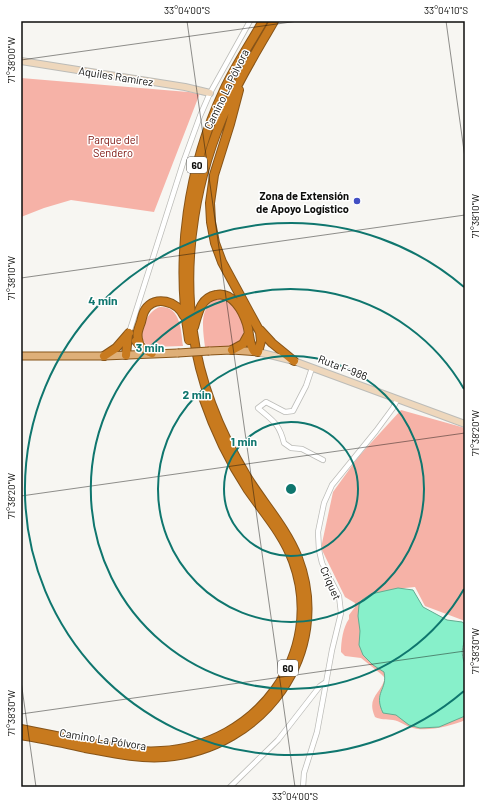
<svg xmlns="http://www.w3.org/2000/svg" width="486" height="808" font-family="Barlow,sans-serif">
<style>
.green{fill:#f6b2a7}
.water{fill:#87f0ca;stroke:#63ac91}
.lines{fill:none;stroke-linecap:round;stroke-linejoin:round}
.street-casing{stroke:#bcbcb8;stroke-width:6}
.secondary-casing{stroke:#bcbcb8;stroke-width:8}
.primary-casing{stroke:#875418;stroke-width:9}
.highway-casing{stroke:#875418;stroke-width:10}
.street{stroke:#fff;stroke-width:4.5}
.secondary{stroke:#eed7bc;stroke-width:6}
.primary{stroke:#deaf78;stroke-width:7}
.highway{stroke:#c87a1e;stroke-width:8}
.primary-bridge-casing{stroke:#875418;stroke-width:9;stroke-linecap:butt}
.primary-bridge{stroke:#deaf78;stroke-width:7}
.ticks{fill:none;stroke:#0e0e0c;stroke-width:1;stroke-opacity:0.45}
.ring{fill:none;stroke:#0f766e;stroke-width:2}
.poi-dot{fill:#424fc3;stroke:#fff;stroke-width:1.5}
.labels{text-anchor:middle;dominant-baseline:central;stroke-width:3;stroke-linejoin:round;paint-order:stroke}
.shield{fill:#fff;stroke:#565655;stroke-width:1}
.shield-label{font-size:10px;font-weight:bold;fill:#0e0e0c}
.street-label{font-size:11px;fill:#0e0e0c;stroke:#fff}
.park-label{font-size:11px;fill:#7a0d07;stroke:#fff}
.poi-label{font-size:11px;font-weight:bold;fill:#0e0e0c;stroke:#fff;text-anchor:end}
.centre{fill:#0f766e;stroke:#fff;stroke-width:2}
.ring-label{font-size:12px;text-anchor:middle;font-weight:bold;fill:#0f766e;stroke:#fff;stroke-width:3;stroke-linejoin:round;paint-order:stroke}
.neatline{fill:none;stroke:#0e0e0c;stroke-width:1.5}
.ticks-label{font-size:10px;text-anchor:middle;fill:#0e0e0c}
</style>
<rect width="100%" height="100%" fill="#f7f6f2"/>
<path class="green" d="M21,78L200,93L154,212L71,200L44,208L21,217Z
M219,298C223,299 227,299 231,303C239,312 249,328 241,340C239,342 237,345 234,346C227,348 213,347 205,347C203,330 198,305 219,298Z
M160,307C181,306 181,331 183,346L150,347C133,339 146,311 160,307Z
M401,410L465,428V621L425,606L415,587L395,589L415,605L435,617L465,624V642L460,649L465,678V720C452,726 424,733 410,727C404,725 400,721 393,720C386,719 381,720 375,717C366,697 381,694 385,678L381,674L361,658L345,656L341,652C341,642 343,627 349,619V615L355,607V603L345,597L321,548L333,492L359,456Z"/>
<path class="water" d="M398,588L413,590L423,607L447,620L462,622L465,624C465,628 466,633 465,638C463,648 460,652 465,664V716L439,727L420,728L409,725L396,715L383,713C373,692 388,690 384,672L373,665L363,655L359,645L360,631L358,616L359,605L362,600L371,594Z"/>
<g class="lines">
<defs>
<path id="street" d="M129,333L184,160L200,116L210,93L250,21
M312,368L306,386L293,411L285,412L266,402L258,408C273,421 279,423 284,443L291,448L302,449L323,460
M230,787L278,740L320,686L326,682
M303,787L304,773L317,732L332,650L341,613L339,596L322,563L319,550L318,532L324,503L332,485L376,431L393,408L397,400"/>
<path id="secondary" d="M21,61L185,87L210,93
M258,352L294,361L465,424"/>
<path id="primary" d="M209,351L232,350L258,352
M21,356H104L178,353"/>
<path id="highway" d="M239,90L230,124L214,175L210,203L211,222L215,243L222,262L260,332L261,341L258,352
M194,327C198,314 200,298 216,295C232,291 243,311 247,324C250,334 248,342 254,351
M260,330L272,343L294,361
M189,340C175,256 188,167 224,90C235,66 250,44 263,21
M136,341L143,349L152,353
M139,343C136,335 138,330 141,322C142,318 143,313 145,310C155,294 178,302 184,316
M232,350L243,344L248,335
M126,355L128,334
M104,356L116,348L129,333
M21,729C43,733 64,738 86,742C111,747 136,753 161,751C256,746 327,654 293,561C283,534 264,513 248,490C229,461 214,429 203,397
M21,735C42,739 64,743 85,748C112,753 138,759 165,757C263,749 334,653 298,558C286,528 264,504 247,477C220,432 200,384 193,332C182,256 196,175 228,105C241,76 258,49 274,21"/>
</defs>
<use href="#street" class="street-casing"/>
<use href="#secondary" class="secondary-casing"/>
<use href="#primary" class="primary-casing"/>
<use href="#highway" class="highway-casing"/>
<use href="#street" class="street"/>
<use href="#secondary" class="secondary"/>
<use href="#primary" class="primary"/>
<use href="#highway" class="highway"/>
<defs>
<path id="primary-bridge" d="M178,353L209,351"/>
</defs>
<use href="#primary-bridge" class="primary-bridge-casing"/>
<use href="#primary-bridge" class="primary-bridge"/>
</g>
<path class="ticks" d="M187,21L295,787M446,21L465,158M21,60L298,21M21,278L465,215M21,496L465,433M21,681L36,787M21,714L465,651"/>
<g class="ring">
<circle cx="291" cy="489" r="67"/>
<circle cx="291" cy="489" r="133"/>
<path d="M464 589A200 200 0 1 1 464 389"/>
<path d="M464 691A266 266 0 1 1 464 287"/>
</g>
<circle class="poi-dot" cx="357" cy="201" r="4"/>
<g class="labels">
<g class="shield">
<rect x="187" y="157" width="20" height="16" rx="3"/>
<rect x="278" y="660" width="20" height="16" rx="3"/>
</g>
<g class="shield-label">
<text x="197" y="165">60</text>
<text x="288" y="668">60</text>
</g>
<g class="street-label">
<text transform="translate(116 76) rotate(9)">Aquiles Ramírez</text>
<text transform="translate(226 89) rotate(-64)">Camino La Pólvora</text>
<text transform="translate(343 367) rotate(21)">Ruta F-986</text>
<text transform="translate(331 583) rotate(66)">Criquet</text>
<text transform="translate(103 739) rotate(9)">Camino La Pólvora</text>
</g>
<g class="park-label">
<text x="113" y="139">Parque del<tspan x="113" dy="13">Sendero</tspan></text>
</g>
<g class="poi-label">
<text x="349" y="195">Zona de Extensión<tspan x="349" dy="13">de Apoyo Logístico</tspan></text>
</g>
</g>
<circle cx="291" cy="489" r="6" class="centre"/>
<g class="ring-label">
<text x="103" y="305">4 min</text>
<text x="150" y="352">3 min</text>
<text x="197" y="399">2 min</text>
<text x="244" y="446">1 min</text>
</g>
<rect width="486" height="808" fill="none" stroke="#ffffff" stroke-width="44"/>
<rect x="22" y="22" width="442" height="764" class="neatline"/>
<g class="ticks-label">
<text x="187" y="14">33°04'00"S</text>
<text x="446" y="14">33°04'10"S</text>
<text transform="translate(11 60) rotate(-90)" y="4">71°38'00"W</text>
<text transform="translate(475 216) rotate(-90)" y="4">71°38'10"W</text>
<text transform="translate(11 278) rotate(-90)" y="4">71°38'10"W</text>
<text transform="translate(475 433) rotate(-90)" y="4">71°38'20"W</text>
<text transform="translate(11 496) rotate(-90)" y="4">71°38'20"W</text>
<text transform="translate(475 651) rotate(-90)" y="4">71°38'30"W</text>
<text transform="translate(11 713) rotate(-90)" y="4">71°38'30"W</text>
<text x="295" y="800">33°04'00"S</text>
</g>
</svg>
